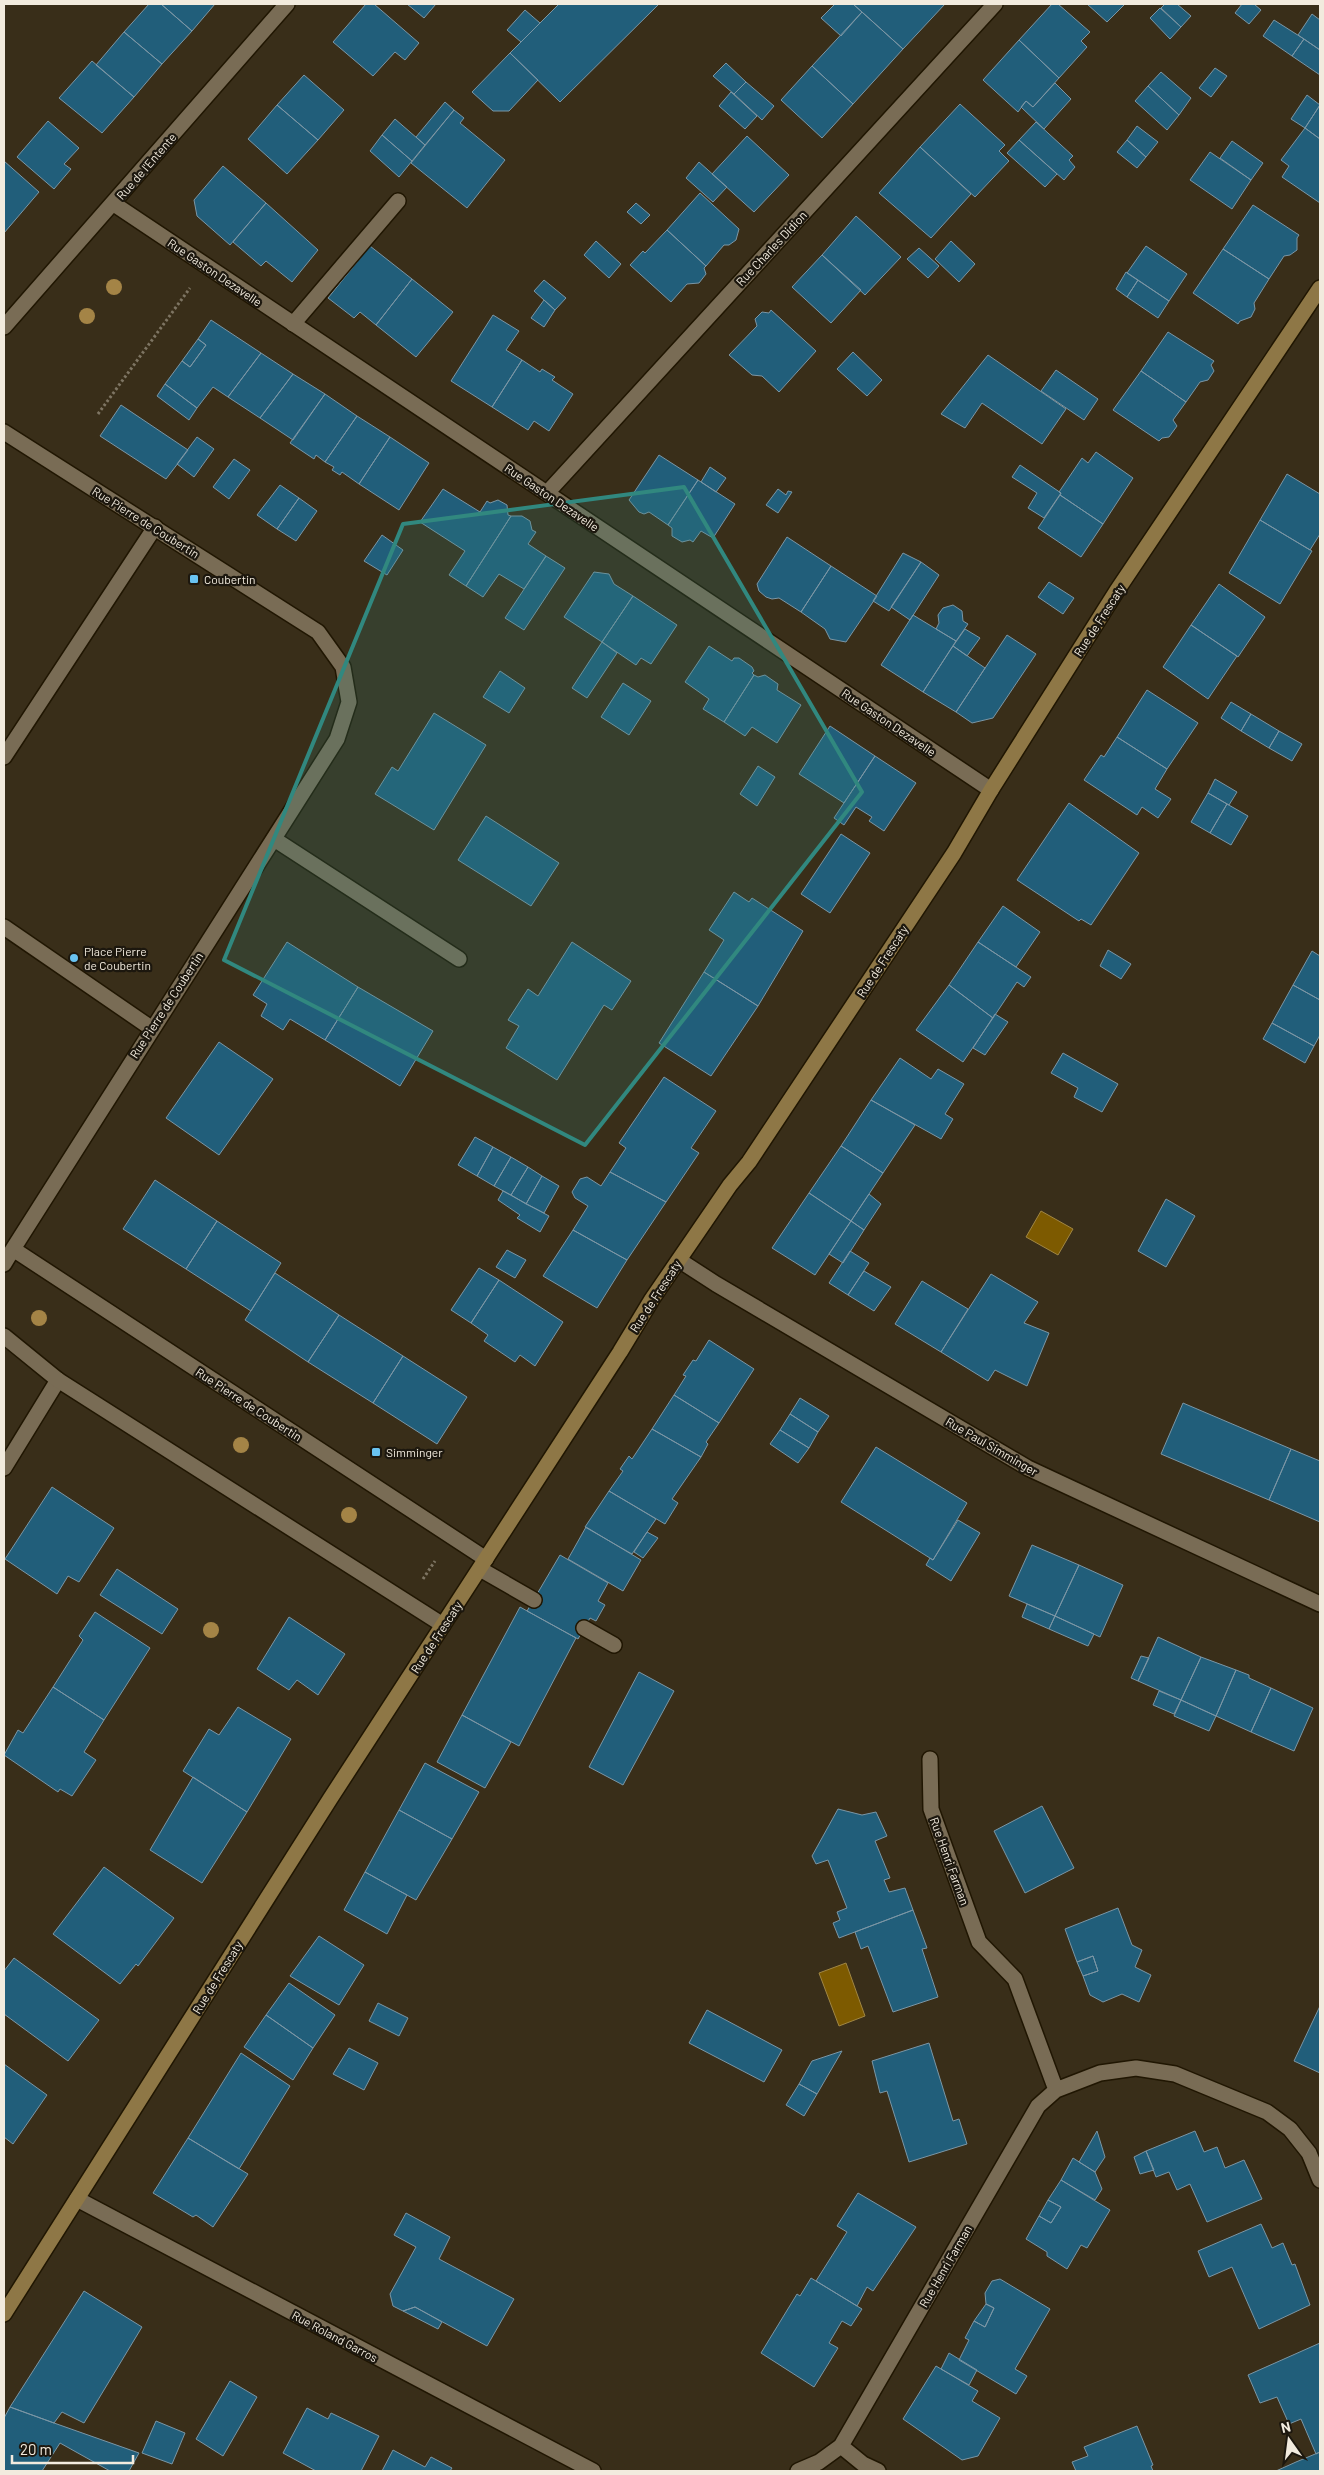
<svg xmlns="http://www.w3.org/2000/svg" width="1324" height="2475" font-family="Barlow,sans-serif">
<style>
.water{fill:#7d5a00;stroke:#a08643}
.building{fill:#215e7a;stroke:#7b96a5}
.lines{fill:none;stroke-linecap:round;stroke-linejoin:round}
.lane-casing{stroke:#201602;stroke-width:18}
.street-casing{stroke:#201602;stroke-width:18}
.secondary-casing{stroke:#201602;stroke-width:18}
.path{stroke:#7e7563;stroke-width:3;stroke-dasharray:2.5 2.5;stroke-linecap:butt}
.lane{stroke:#796c55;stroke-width:15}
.street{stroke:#796c55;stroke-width:15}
.secondary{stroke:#8e7746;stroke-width:15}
.tree{fill:#a48446}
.marked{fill:#31887f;fill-opacity:0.2;stroke:#31887f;stroke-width:4;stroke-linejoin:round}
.poi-dot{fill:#69c3f1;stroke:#1c170e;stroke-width:2}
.labels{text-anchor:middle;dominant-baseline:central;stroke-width:4.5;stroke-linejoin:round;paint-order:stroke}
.street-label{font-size:12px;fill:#f2ebde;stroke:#1c170e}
.poi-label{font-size:12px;fill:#f2ebde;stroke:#1c170e;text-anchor:start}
</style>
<rect width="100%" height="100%" fill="#392e19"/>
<path class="water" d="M1041,1211L1073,1229L1058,1255L1026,1237Z
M846,1963L865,2016L839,2026L819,1973Z"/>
<path class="building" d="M149,4H161L192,31L162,64L124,32Z
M161,4H215L192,31Z
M366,4H374L419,43L405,60L395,52L373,76L333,42Z
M407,4H436L424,18Z
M559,4H659L560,102L510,53Z
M835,4H853L862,12L841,36L821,18Z
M853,4H945L903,49Z
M1052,4H1058L1090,32L1081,41L1087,47L1059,78L1019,40Z
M1087,4H1125L1107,22Z
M1165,4H1177L1191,16L1181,27L1161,8Z
M1242,4H1254L1261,10L1249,24L1235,13Z
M1160,8L1181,27L1170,39L1150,18Z
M525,10L540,23L521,42L507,30Z
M862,12L903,49L853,104L812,66Z
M1312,14L1320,20V50L1298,35Z
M1274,20L1304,39L1292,56L1263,36Z
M124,32L162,64L134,97L96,65Z
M1304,39L1320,50V75L1292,56Z
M1019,40L1059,78L1033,107L1026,101L1018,112L983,80Z
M510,53L538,80L509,111H493L472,92Z
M92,61L134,97L102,133L59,98Z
M726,63L746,82L734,94L713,76Z
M812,66L853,104L822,138L781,100Z
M1215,68L1227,76L1211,97L1199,88Z
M1161,72L1191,98L1179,115L1148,86Z
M304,75L344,110L318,140L277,105Z
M746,82L774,106L762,120L734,94Z
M1055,83L1071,99L1044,129L1021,107L1026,101L1033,107Z
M1148,86L1179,115L1167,130L1135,101Z
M731,92L757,116L745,129L719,106Z
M1307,95L1320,105L1305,128L1291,119Z
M445,102L454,110L425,145L416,137Z
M960,104L1005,145L999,151L1009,161L975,197L920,147Z
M277,105L318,140L287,174L248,139Z
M1320,105V139L1305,128Z
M454,110L464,118L460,123L505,160L467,208L411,163Z
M395,119L425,145L412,161L382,135Z
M48,121L79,148L64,164L71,169L54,189L17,157Z
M1036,122L1073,156L1069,160L1075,167L1064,180L1019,140Z
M1137,126L1158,142L1146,157L1127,140Z
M1305,128L1320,139V203L1282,177L1289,166L1281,160Z
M382,135L412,161L399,177L370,151Z
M747,136L789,175L754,212L712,174Z
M1019,140L1057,174L1045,187L1007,153Z
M1127,140L1146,157L1137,168L1117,152Z
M1232,141L1263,163L1251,180L1220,158Z
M920,147L971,194L931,238L879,193Z
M1210,152L1251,180L1232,209L1190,180Z
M4,161L39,192L4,233Z
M699,162L727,187L713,202L686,178Z
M223,166L266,203L230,245L197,216L194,200Z
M700,193L739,229L736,240L729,245H724L706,266L667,230Z
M266,203L318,250L292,282L266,261L261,266L233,242Z
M636,203L650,215L641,224L627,212Z
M1253,205L1299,235L1297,238V250L1290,255L1284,256L1269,279L1223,249Z
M856,216L901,257L865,295L822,255Z
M667,230L706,266L704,268L706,274L699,283L687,284L671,302L630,265L643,251L645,253Z
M596,241L621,264L609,278L584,255Z
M951,241L975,264L959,282L935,259Z
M370,246L412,279L376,325L360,312L354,318L328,298Z
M1146,246L1187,274L1169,301L1127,273Z
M919,248L939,266L928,278L907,259Z
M1223,249L1269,279L1254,303L1255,309L1251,317L1240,321L1238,324L1193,293Z
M822,255L861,290L831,323L792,287Z
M1126,272L1138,280L1127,297L1116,289Z
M412,279L453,312L416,357L376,325Z
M544,280L566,298L555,310L534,291Z
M1138,280L1169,301L1158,318L1127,297Z
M544,300L555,310L544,327L531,318Z
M771,310L816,351L779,392L762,376L752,375L729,355L757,326L755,319L762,312L769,313Z
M493,315L519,331L506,350L522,360L492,407L451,381Z
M211,320L261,353L228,397L213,387L197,408L165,384L182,361L190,367L206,345L198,339Z
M1168,332L1214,361L1211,365L1214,371L1208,380L1200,382L1186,402L1141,371Z
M198,339L206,345L190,367L182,361Z
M853,352L882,380L867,396L837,369Z
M261,353L293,374L260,418L228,397Z
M988,355L1066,409L1042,444L982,403L965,428L941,414Z
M522,360L540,372L542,369L555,377L552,380L573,394L549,431L534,421L528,430L492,407Z
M1056,370L1098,399L1084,420L1041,391Z
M1141,371L1186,402L1173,420L1177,426L1169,437L1162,438L1159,441L1113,410Z
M293,374L325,394L293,440L260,418Z
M165,384L197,408L189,420L157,396Z
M325,394L357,416L325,462L316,455L314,459L290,443Z
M121,405L188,450L166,479L100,436Z
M357,416L390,437L359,484L342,472L340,475L332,470L334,467L325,462Z
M197,437L214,449L194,477L177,464Z
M390,437L429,463L399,510L359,484Z
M1096,452L1133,478L1103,524L1060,495L1061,493L1059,492L1082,458L1088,463Z
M659,455L698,480L668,525L649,512L644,514L639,512L629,500Z
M234,459L250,470L229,499L213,487Z
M1020,465L1061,493L1044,518L1028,508L1037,493L1012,477Z
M710,467L726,478L716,492L701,482Z
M1287,474L1320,494V534L1310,550L1260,520Z
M698,480L735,504L713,538L701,531L693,542L690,540L682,542L672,536V528L668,525Z
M280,485L299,498L277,529L257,515Z
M443,489L480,512L487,501L490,503L498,500L507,505L508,515L511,516L466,586L449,575L465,551L420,522Z
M778,489L786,495L788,491L792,492L778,513L766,505Z
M1060,495L1103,524L1081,557L1038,528Z
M299,498L317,511L296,541L277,529Z
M511,516H522L530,521L532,530L536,532L528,544L546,556L524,589L499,574L483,597L466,586Z
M1260,520L1312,551L1280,604L1229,573Z
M382,535L403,550L387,575L364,561Z
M787,537L831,566L801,612L779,598L772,599L766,597L759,591L757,584Z
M903,553L921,562L889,611L873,601Z
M546,556L565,568L524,630L505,618Z
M921,562L939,575L910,620L891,607Z
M831,566L877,596L846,642L830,639L825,629L801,612Z
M594,572L609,574L614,584L633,596L602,642L564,617Z
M1049,582L1074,598L1063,614L1038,597Z
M1219,584L1265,617L1238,657L1191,625Z
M633,596L677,625L651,664L641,658L636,665L602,642Z
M953,605L962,611L963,621L968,624L956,641L936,629L939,623L938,615L943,608Z
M913,615L956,641L923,692L881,665Z
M1191,625L1237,656L1208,699L1163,667Z
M965,629L980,638L967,656L953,646Z
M1007,635L1036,654L993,718L972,723L956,712Z
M602,642L617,653L587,698L572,688Z
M709,646L732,661L734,658H739L752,667L754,671L752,673L754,675L724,722L703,709L709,699L685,682Z
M953,646L985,668L956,712L923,692Z
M500,671L525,688L509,713L483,697Z
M754,675L758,677L765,675L778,684L777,690L801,705L777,743L752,727L745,736L724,722Z
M623,683L651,701L629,735L601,717Z
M1147,690L1198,723L1167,769L1117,737Z
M1231,702L1251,714L1241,731L1221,718Z
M434,713L486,745L434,830L375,794L392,767L398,771Z
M1251,714L1279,731L1269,748L1241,731Z
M830,726L875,756L844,803L799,774Z
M1279,731L1302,744L1292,761L1269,748Z
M1117,737L1167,769L1155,789L1171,799L1158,818L1142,807L1137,815L1084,780L1101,755L1104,757Z
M875,756L916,783L884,831L869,821L872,817L856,807L844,825L834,818Z
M758,766L775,777L757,806L740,794Z
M1215,779L1237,792L1229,805L1208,793Z
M1208,793L1227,804L1210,833L1191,822Z
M1069,803L1139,853L1091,925L1081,919L1079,921L1017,880Z
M1227,804L1248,816L1231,845L1210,833Z
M486,816L559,863L531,906L458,860Z
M841,834L870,853L830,913L801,894Z
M734,892L749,902L752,898L803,931L758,1006L704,972L724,940L709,930Z
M1003,906L1040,932L1016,967L978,942Z
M287,942L358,987L325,1040L290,1019L283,1030L261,1016L267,1004L253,995Z
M572,942L631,981L612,1010L604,1005L557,1080L506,1048L519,1026L508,1020L528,989L538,996Z
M978,942L1031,977L1024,987L1017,982L993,1018L949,985Z
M1108,950L1131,964L1121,979L1100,966Z
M1312,951L1320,956V1000L1293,985Z
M704,972L758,1006L711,1076L659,1043Z
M949,985L993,1018L963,1062L916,1030Z
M1293,985L1320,1000V1035L1314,1046L1272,1023Z
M358,987L433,1031L400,1086L325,1040Z
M995,1014L1008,1022L985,1055L973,1048Z
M1272,1023L1314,1046L1305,1063L1263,1039Z
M219,1042L273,1079L219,1155L166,1118Z
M1063,1053L1118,1084L1102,1112L1074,1097L1078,1088L1051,1073Z
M900,1058L931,1079L938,1069L964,1084L945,1114L953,1119L941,1139L871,1100Z
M664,1077L716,1111L691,1148L699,1153L666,1202L610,1172L626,1148L619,1143Z
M871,1100L915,1125L883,1173L841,1146Z
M475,1137L493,1147L477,1176L458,1165Z
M841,1146L883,1173L851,1221L809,1193Z
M493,1147L511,1157L494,1186L477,1176Z
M511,1157L528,1167L511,1195L494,1186Z
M528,1167L542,1176L526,1204L511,1195Z
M610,1172L666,1202L627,1260L573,1230L588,1206L575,1198L572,1192L580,1179L587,1177L601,1186Z
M542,1176L559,1186L544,1213L526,1204Z
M155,1180L217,1221L186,1269L123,1229Z
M503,1191L549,1216L540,1232L517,1218L520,1215L498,1200Z
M809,1193L851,1221L815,1275L772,1248Z
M869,1194L881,1204L864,1230L851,1221Z
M1166,1199L1195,1216L1166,1267L1138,1251Z
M217,1221L281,1263L251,1311L186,1269Z
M851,1221L864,1230L843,1263L829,1254Z
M573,1230L627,1260L597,1308L543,1276Z
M507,1250L526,1260L515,1278L496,1267Z
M850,1251L869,1263L848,1295L829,1283Z
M479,1268L499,1280L471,1323L451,1310Z
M864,1271L891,1287L874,1311L848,1295Z
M275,1273L339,1315L308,1362L245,1320Z
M991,1274L1038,1302L1024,1323L1049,1333L1027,1386L995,1370L988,1381L941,1352Z
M499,1280L563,1322L535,1366L520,1355L515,1362L484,1341L488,1335L471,1323Z
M922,1281L968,1309L941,1352L895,1324Z
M339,1315L403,1356L373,1403L308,1362Z
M709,1340L754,1369L719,1423L674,1395L686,1376L683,1375L693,1360L696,1361Z
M403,1356L467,1397L437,1444L373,1403Z
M674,1395L719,1423L706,1442L708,1444L701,1457L652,1429Z
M800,1398L829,1416L818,1432L790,1414Z
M1183,1403L1291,1449L1269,1500L1161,1454Z
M790,1414L818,1432L809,1448L780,1430Z
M652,1429L701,1457L672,1499L678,1503L665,1524L609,1491L623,1471L620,1469L629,1456L632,1459Z
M780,1430L809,1448L798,1463L770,1444Z
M876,1447L967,1503L933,1560L841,1502Z
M1291,1449L1320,1461V1522L1269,1500Z
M52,1487L114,1528L79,1582L68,1576L57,1594L5,1559Z
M609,1491L656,1519L632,1554L585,1527Z
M958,1520L980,1533L951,1581L926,1565L930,1558L933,1560Z
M586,1527L641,1560L623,1591L568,1559Z
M647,1532L658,1538L643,1558L634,1552Z
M1032,1545L1079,1565L1055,1616L1009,1596Z
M560,1555L608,1583L598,1601L605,1605L596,1621L590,1618L578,1639L527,1611Z
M1079,1565L1123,1585L1100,1637L1055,1616Z
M117,1569L178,1609L162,1634L100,1595Z
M1027,1604L1055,1616L1049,1629L1022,1617Z
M520,1607L576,1638L519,1746L462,1715Z
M95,1612L150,1648L104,1720L53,1687L83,1640L79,1636Z
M1055,1616L1094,1634L1088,1646L1049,1629Z
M289,1617L345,1654L318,1695L297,1680L289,1690L257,1669Z
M1158,1637L1201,1657L1181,1700L1138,1681Z
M1141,1656L1149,1658L1138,1681L1131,1678Z
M1201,1657L1236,1670L1216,1716L1181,1700Z
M1236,1670L1249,1675V1678L1271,1688L1251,1732L1216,1716Z
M639,1672L674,1691L623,1785L589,1767Z
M53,1687L104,1720L84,1752L96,1760L72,1796L60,1789L58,1792L4,1755L18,1730L23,1733Z
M1271,1688L1313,1708L1294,1751L1251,1732Z
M1159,1691L1181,1700L1174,1714L1153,1705Z
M1181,1700L1216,1716L1209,1731L1174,1716Z
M238,1707L291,1739L247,1812L183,1771L209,1729L219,1735Z
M462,1715L511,1742L485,1788L437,1762Z
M425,1763L479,1792L452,1839L399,1810Z
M193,1777L247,1812L202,1883L150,1850Z
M1042,1806L1074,1868L1025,1893L994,1831Z
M838,1809L862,1815L876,1812L887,1836L875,1841L890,1878L884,1880L889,1892L905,1888L913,1910L839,1938L833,1923L840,1920L837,1912L847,1908L828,1860L816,1864L812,1856Z
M399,1810L452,1839L416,1900L365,1872Z
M104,1867L174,1918L138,1966L136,1964L120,1984L53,1934Z
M365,1872L407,1895L387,1934L344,1910Z
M1118,1908L1132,1945L1142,1950L1135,1967L1151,1975L1139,2002L1122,1994L1103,2002L1090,1995L1083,1976L1098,1971L1093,1956L1077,1962L1065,1929Z
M913,1910L927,1948L922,1949L938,1997L893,2012L868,1946L861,1949L855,1932Z
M319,1936L364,1965L339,2005L290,1976Z
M1093,1956L1098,1971L1083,1976L1077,1962Z
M14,1958L99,2020L68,2061L4,2014V1971Z
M289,1983L335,2015L313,2048L266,2015Z
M378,2003L408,2018L399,2036L369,2021Z
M1320,2006V2073L1294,2061Z
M707,2010L782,2050L764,2082L689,2043Z
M266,2015L313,2048L293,2080L244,2047Z
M929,2043L953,2121L959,2119L967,2144L909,2162L887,2091L880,2093L872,2061Z
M349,2048L378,2063L364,2090L333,2074Z
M842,2051L817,2094L799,2084L812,2061Z
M241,2053L290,2086L239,2169L188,2138Z
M4,2064L47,2095L13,2144L4,2137Z
M799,2084L817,2094L804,2116L786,2105Z
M1097,2131L1105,2157L1095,2172L1079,2162Z
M1195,2131L1204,2152L1217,2147L1225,2168L1244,2160L1262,2199L1207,2222L1190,2184L1177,2190L1169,2172L1156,2177L1146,2151Z
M188,2138L248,2174L213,2227L196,2215L193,2217L153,2193Z
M1146,2151L1154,2170L1140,2174L1134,2157Z
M1073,2158L1095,2172L1102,2189L1095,2200L1061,2180Z
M1061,2180L1110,2210L1087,2248L1081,2245L1067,2269L1047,2256V2252L1026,2239L1039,2216L1051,2223L1061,2207L1048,2200Z
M858,2193L916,2227L873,2291L867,2287L857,2306L816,2281L847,2232L837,2226Z
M1048,2200L1061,2207L1051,2223L1039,2216Z
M406,2213L450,2237L439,2259L514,2299L487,2346L415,2307L403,2311L393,2306L390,2294L416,2247L394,2235Z
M1261,2224L1272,2248L1283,2243L1292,2265L1295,2264L1310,2305L1259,2329L1232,2267L1209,2277L1198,2251Z
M811,2278L862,2309L851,2326L842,2321L829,2343L838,2348L814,2387L761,2353L797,2294L800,2296Z
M1000,2279L1050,2309L1015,2369L1027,2376L1016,2394L959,2360L969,2340L965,2338L974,2321L985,2327L994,2308L986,2304L985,2293L992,2281Z
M84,2291L142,2327L84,2423L62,2412L54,2423L10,2407Z
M986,2304L994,2308L985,2327L974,2321Z
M415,2307L442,2322L438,2329L403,2311Z
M1320,2343V2452L1316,2454L1301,2419L1289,2424L1277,2397L1260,2403L1248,2375Z
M949,2353L977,2370L969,2385L941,2369Z
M936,2366L978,2391L972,2401L1000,2418L978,2456L962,2460L903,2419Z
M230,2381L257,2397L223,2456L196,2439Z
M10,2407L54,2423L139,2453L129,2471H110L60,2443L42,2471H4V2418Z
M307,2408L328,2419L331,2413L379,2436L361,2471H316L283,2453Z
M156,2421L185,2433L172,2464L142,2453Z
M1137,2426L1153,2465L1151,2466L1153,2471H1076L1072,2462L1088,2456L1084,2447Z
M393,2450L425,2467L431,2457L452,2468L450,2471H382Z
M1320,2452V2471H1276L1296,2462Z"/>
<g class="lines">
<defs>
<path id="lane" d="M293,324L398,201
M4,757L155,527
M274,839L459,959
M4,927L151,1028
M4,1468L58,1380
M480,1569L534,1600
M584,1628L614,1645"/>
<path id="street" d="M114,204L991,790
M4,327L287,4
M4,432L318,632L343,667L349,702L337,739L13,1249
M547,493L995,4
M679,1260L716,1284L1028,1468L1320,1604
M4,1264L13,1249L486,1559
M4,1336L58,1380L443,1625
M930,1759L931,1809L979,1942L1015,1979L1056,2090
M77,2199L593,2471
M841,2446L863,2464L878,2471
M798,2471L819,2462L841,2446L1038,2106L1056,2090L1100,2073L1136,2068L1175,2074L1267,2112L1290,2129L1309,2153L1320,2180"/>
<path id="secondary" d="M4,2314L330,1799L620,1352L652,1299L730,1185L749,1162L954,853L991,790L1116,592L1320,288"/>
</defs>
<use href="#lane" class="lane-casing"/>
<use href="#street" class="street-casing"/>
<use href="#secondary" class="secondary-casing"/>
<path class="path" d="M98,414L190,288
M423,1579L435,1561"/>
<use href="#lane" class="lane"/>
<use href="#street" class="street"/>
<use href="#secondary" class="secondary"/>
</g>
<g class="tree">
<circle cx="114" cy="287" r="8"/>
<circle cx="87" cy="316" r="8"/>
<circle cx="39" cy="1318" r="8"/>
<circle cx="241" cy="1445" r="8"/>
<circle cx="349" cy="1515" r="8"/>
<circle cx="211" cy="1630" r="8"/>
</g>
<path class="marked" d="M684,487L862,792L585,1145L224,960L403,524Z"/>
<g class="poi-dot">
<rect x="189" y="574" width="10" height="10" rx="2.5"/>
<circle cx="74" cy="958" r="5"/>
<rect x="371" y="1447" width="10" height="10" rx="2.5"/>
</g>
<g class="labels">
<g class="street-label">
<text transform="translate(146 166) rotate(-49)">Rue de l'Entente</text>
<text transform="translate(771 248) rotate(-47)">Rue Charles Didion</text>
<text transform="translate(215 272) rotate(34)">Rue Gaston Dezavelle</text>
<text transform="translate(552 497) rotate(34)">Rue Gaston Dezavelle</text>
<text transform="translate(146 522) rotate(32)">Rue Pierre de Coubertin</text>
<text transform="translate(1099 620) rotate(-57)">Rue de Frescaty</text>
<text transform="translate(889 722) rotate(34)">Rue Gaston Dezavelle</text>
<text transform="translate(882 961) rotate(-57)">Rue de Frescaty</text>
<text transform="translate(166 1005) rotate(-57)">Rue Pierre de Coubertin</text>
<text transform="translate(655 1296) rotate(-57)">Rue de Frescaty</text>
<text transform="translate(249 1404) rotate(33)">Rue Pierre de Coubertin</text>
<text transform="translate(992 1446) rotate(30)">Rue Paul Simminger</text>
<text transform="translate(436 1637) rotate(-57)">Rue de Frescaty</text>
<text transform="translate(950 1861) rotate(70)">Rue Henri Farman</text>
<text transform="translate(217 1977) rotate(-58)">Rue de Frescaty</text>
<text transform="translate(945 2266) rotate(-60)">Rue Henri Farman</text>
<text transform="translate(335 2336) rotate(28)">Rue Roland Garros</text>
</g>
<g class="poi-label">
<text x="204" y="579">Coubertin</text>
<text x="84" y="951">Place Pierre<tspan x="84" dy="14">de Coubertin</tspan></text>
<text x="386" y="1452">Simminger</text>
</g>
</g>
<rect width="1324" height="2475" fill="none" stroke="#f2ebde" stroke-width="10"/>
<g transform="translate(1289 2440) rotate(346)" stroke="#1c170e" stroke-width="4" paint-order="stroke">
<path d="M0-4L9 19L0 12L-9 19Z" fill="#f2ebde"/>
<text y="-8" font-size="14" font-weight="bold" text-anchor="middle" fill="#f2ebde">N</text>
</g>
<path d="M12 2455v8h121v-8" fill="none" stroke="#f2ebde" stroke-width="2.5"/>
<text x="20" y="2455" font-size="15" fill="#f2ebde" stroke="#1c170e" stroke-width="4" paint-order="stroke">20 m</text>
</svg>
